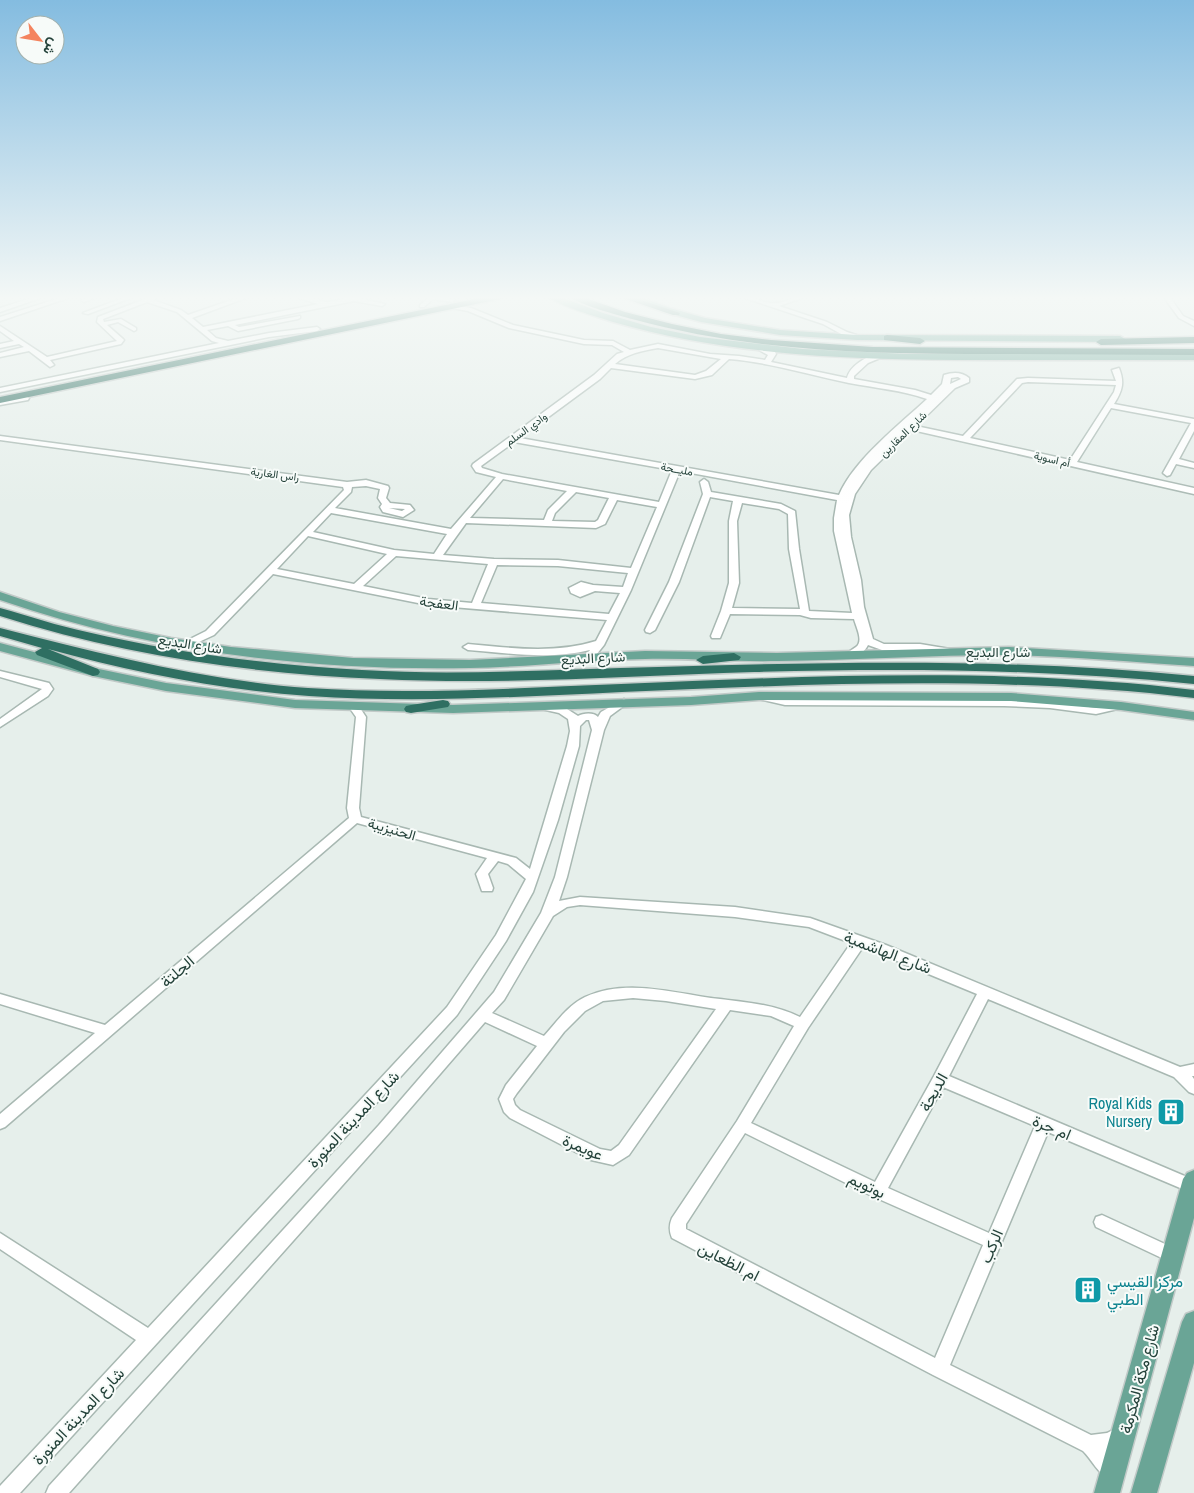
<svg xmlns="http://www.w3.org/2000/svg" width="1194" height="1493" font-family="'Archivo Narrow',Vazirmatn,sans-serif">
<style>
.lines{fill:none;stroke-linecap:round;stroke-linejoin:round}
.minor-casing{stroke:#a8b8b2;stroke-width:3}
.major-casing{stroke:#c2cac8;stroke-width:3}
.highway-casing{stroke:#c2cac8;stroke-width:3}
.minor{fill:#fff;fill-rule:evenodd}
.major{fill:#6aa596;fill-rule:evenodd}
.highway{fill:#2f6f62;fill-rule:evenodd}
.labels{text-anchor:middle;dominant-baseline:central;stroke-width:4;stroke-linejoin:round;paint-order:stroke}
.far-street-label{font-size:11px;fill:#24423a;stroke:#f7fbf9}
.street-label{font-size:14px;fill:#24423a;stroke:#f7fbf9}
.near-street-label{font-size:16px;fill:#24423a;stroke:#f7fbf9}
.near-culture-label{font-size:16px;fill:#0d838f;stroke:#f7fbf9;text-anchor:end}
</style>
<rect width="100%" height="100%" fill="#e6efeb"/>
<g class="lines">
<defs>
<path id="minor" d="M38,296H46L0,312V308Z
M66,296H74L0,321V317Z
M90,296H98L84,302L81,300Z
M128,296H136L88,314L83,313Z
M153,296H161L153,300L181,310L188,315L243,296H251L192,318L203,327L318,304L296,297L295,296H305L326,302L344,299L343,296H348L385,304L382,306L354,301L235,325L239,327L300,316V318L298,319L238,331L228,326L207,330L216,338L228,341L269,333L317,327L320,329L317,331L269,337L0,392V388L219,343L212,341L177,312L147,302L103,319L104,322L121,319L136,328V330L134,331L118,322L107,325L123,339L124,340L121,344L50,360L54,365L50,367L29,351L0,357V353L24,347L19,344L0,348V344L14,341L0,331V326L47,357L117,341L97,322L98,317Z
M424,296H437L455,300L452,302L433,299L424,307H420V305L427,299Z
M739,296C750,295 759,301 770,303C781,305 794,296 806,296L805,297L779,306L827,322L847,332L862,337L859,339L843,335L823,324Z
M1163,296H1169L1183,316L1194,321V326L1179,318Z
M448,304L471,308L513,325L584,340L613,341L630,350L658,344L710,354L739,356L765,360L768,355L759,350V348H763L775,352L776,354L771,362L847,378C850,366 865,357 877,354L881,356L880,358L868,363L854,376V379L915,390L931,395L942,384L944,375C953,372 962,372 969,378V382L955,388L916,426L963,436L1017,379L1028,378L1116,381L1112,370L1119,368C1125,383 1122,391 1114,404L1194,419V431L1179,459L1194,463V468L1176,464L1170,475L1167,476L1163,473L1191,423L1111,408L1077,462L1194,488V494L912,430L871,470L855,494L849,515L851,537L861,580L864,607L873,639L884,644H920L950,649L951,651L946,654L920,650H882L868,645C865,652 855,659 846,657L845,655C848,652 852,650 856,647C864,641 856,627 854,619L811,618L800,615L730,614L720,638H712L711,636L721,611L729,583V521L733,501L710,497L679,582L655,630L650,633L646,632L645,630L669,582L703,494L700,482L704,479L708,482L711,492L781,504L795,511L799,549L809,611L852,613L834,531V518L837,500L680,471L631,590L604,645L592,660H584L583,658L590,650C550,660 508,653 468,650L463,647L468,644C510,648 555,654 596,641L607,620L428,605L273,574L214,635L188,647L183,644L184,642L206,631L344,490L343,487L0,440V436L347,482L366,480L388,486L389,488L386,498L390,503L410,505L414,510L403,517L383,512L380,507L382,504L378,498L380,489L366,486L352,487L351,492L335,508L451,529L496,477L476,472L472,466L473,464L594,375L617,354L624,352L612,345L584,344L509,328L468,311L446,307V305ZM658,348L721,359L706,371L695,375L615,364C628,353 642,351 658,348ZM729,359C769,362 809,375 849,383C875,388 902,390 927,399C899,425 854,460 839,495L520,438L600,379L611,368L695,379L712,375ZM958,377L961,379L950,384L951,378ZM1028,382L1116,385L1114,392L1070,460L970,438L1022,383ZM514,442L672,470L659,502L502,474L482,468L481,466ZM503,479L567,491L548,510L544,520L470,518ZM576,492L609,498L598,520L595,522L552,521L555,513ZM617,500L657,507L631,568L558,560L494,559L443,555L466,523L596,528L605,524ZM742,503L779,509L788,514L789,549L800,609L732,608L739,583L737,521ZM389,508L405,509L402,511ZM331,513L447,534L434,554L394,550L313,532ZM308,536L387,554L354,584L277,569ZM396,556L488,564L472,603L428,599L363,586ZM497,565L558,566L628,573L623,587L593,585L581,582L569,588L571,593L580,597L595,591L620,593L609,614L481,603Z
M25,396L29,398L28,400L0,405V401Z
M0,671L49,683L53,689L48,696L0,727V719L42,689L0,677Z
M759,693L785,699L1004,700L1050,702L1096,708L1118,703L1123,706L1122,708L1096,714L1050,708L1004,706L785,705L755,698L754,696L755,694Z
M624,699L629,702L610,716L604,730L567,877L559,901L580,897L735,907L810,918L886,945L1180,1067L1194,1064V1076H1192L1194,1079V1094L1189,1092L1174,1077L988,999L949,1076L1194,1180V1192L1192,1193L1048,1132L950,1365L1091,1435L1107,1433L1121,1426L1128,1429L1130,1435L1128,1441L1109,1451L1119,1470L1117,1477L1110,1479C1099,1475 1092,1460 1083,1451L933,1375L672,1238C669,1231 669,1225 672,1218L737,1121L794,1026L771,1016L730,1010L629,1155L613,1165L591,1160L510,1118L504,1112L499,1099L506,1085L537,1046L485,1022L389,1133L69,1493H46L49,1486L379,1125L494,992L541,913L555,877L592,730L589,720H586L580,726L579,746L558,820L533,892L506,941L457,1015L20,1493H0V1486L136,1340L0,1249V1233L148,1328L447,1007L496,935L526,879L508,864L498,861L488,874L493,888L492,891H482L476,874L487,858L357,823L5,1127L0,1129V1114L95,1033L0,1004V994L105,1025L349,818L347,808L356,717L349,707L354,704L358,705L366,717L359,808L361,817L516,858L530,869L567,746L570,731L568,719L559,713L537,708L536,706L541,703L567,709L578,716C583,713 594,712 598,717L601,712ZM580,905L735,917L809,927L851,943L800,1017C771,1003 742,1002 711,998C670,992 625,979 585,997C568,1005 556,1023 544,1036L492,1013L504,1000L553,916L567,907ZM863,947L977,994L934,1076L875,1182L751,1123L808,1028ZM633,998L666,1001L716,1009L619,1145L611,1151L600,1149L520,1110L515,1105L513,1099L517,1093L564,1032L585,1011L603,1001ZM943,1087L1035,1126L989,1233L888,1188ZM745,1133L872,1196L983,1245L935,1358L686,1229V1224Z
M1102,1215L1178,1250L1180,1255L1178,1260L1172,1262L1166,1260L1096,1227L1094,1222L1096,1217Z"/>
<path id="major" d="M547,296H558L603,313L651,327L700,337L803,349L907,354H1194V360C1124,360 1055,360 985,360C860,360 735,357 613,322C598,317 558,306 547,296Z
M627,296H638L670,308L705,318L780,330L857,335L1120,336L1125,339L1120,342L857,340L780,335L701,322L664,312Z
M0,592L59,612L113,626L171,638L231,647L353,658L470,660L645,651L777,653L1009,647L1194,658V666C1132,662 1069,656 1007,655C931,655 854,660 778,661C733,662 689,658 645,659C586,660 528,667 470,668C310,671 151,652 0,600Z
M0,643L94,668L166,683L295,700L453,705L691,697L759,692L1011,693L1121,702L1194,712V720L1121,710L1011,701L759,700L691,705L453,713L295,708L166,691L93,676L0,651Z
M1194,1170V1218L1120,1493H1094L1183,1179L1187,1173Z
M1194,1311V1363L1157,1493H1131L1182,1322L1186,1314Z"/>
<path id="highway" d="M489,296H504L500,299L0,403V397Z
M543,296H556L563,299L559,302Z
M569,296H580L625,312L672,324L721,334L771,340L873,347L1194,349V355C1128,355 1063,354 997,354C874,354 752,352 632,319C618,315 579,305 569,296Z
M617,296H629L680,313L679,315H673Z
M887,335L920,338L925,341L920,344L884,340V336Z
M1194,337V343L1101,345L1096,342L1101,339Z
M0,608C29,616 58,626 87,632C177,653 270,665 362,670C460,676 559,669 658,667C837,662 1015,658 1194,676V684C1047,669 901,668 754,672C630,676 504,685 380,679C252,674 122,655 0,616Z
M0,628C103,654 201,680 308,688C412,695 517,688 621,684C812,676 1004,667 1194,690V698C1005,675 812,684 622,692C517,697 414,703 309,696C221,690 133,672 48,649L98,669L100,672L98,675L93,676L37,655L35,652L42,648L0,636Z
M734,653L741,657L739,660L703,664L696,660L703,656Z
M443,700L448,701L450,704L448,707L411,713L406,712L404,709L406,706L411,705Z"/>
</defs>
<use href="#minor" class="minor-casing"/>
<use href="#major" class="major-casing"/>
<use href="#highway" class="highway-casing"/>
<use href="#minor" class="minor"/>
<use href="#major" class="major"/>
<use href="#highway" class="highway"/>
</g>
<linearGradient id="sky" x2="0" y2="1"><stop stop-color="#84bce0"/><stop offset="0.59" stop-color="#f4f8f6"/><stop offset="1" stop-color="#f4f8f6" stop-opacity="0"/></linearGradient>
<rect width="1194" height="505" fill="url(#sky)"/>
<defs>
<symbol id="building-square" viewBox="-11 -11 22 22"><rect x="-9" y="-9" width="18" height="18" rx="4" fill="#0f9aa8" stroke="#f7fbf9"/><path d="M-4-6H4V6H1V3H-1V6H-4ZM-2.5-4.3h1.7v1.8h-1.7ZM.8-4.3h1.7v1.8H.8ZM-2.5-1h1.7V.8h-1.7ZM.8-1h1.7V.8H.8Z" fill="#fff"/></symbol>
</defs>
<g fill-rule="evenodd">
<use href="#building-square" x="1155" y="1096" width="32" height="32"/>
<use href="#building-square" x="1072" y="1274" width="32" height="32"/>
</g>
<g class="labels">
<g class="far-street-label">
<text transform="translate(526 429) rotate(-36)">وادي السلم</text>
<text transform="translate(903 434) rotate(-44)">شارع المقارين</text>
<text transform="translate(1052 459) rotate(13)">أم اسوية</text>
<text transform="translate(677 469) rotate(10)">مليــحة</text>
<text transform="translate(275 474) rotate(7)">راس الغارية</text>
</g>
<g class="street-label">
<text transform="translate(439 603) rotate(7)">العفجة</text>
<text transform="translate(190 644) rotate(9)">شارع البديع</text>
<text x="998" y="652">شارع البديع</text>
<text transform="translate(593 658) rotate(-3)">شارع البديع</text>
<text transform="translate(392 829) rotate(16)">الحنيزيبة</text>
</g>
<g class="near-street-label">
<text transform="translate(888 952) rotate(21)">شارع الهاشمية</text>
<text transform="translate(177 971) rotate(-41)">الجلتة</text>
<text transform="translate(933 1092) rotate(-61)">الديحة</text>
<text transform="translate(353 1119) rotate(-47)">شارع المدينة المنورة</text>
<text transform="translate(1052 1127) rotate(23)">ام جرة</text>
<text transform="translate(583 1147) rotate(23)">عويمرة</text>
<text transform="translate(867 1185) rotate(25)">بوتويم</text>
<text transform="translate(991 1246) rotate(-67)">الركب</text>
<text transform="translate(729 1261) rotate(27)">ام الظعاين</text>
<text transform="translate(1139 1379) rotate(-75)">شارع مكة المكرمة</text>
<text transform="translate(78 1416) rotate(-47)">شارع المدينة المنورة</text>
</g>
<g class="near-culture-label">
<text x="1152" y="1103">Royal Kids<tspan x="1152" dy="18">Nursery</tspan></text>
<text x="1107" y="1281" text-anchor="start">مركز القيسي<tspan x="1107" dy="18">الطبي</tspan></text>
</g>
</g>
<g transform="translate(40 40) rotate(121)"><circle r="24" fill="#f7fbf9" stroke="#a3b1ad"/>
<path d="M0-4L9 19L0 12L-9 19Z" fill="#f4845f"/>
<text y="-8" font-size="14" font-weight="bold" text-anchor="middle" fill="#24423a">ش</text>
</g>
</svg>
